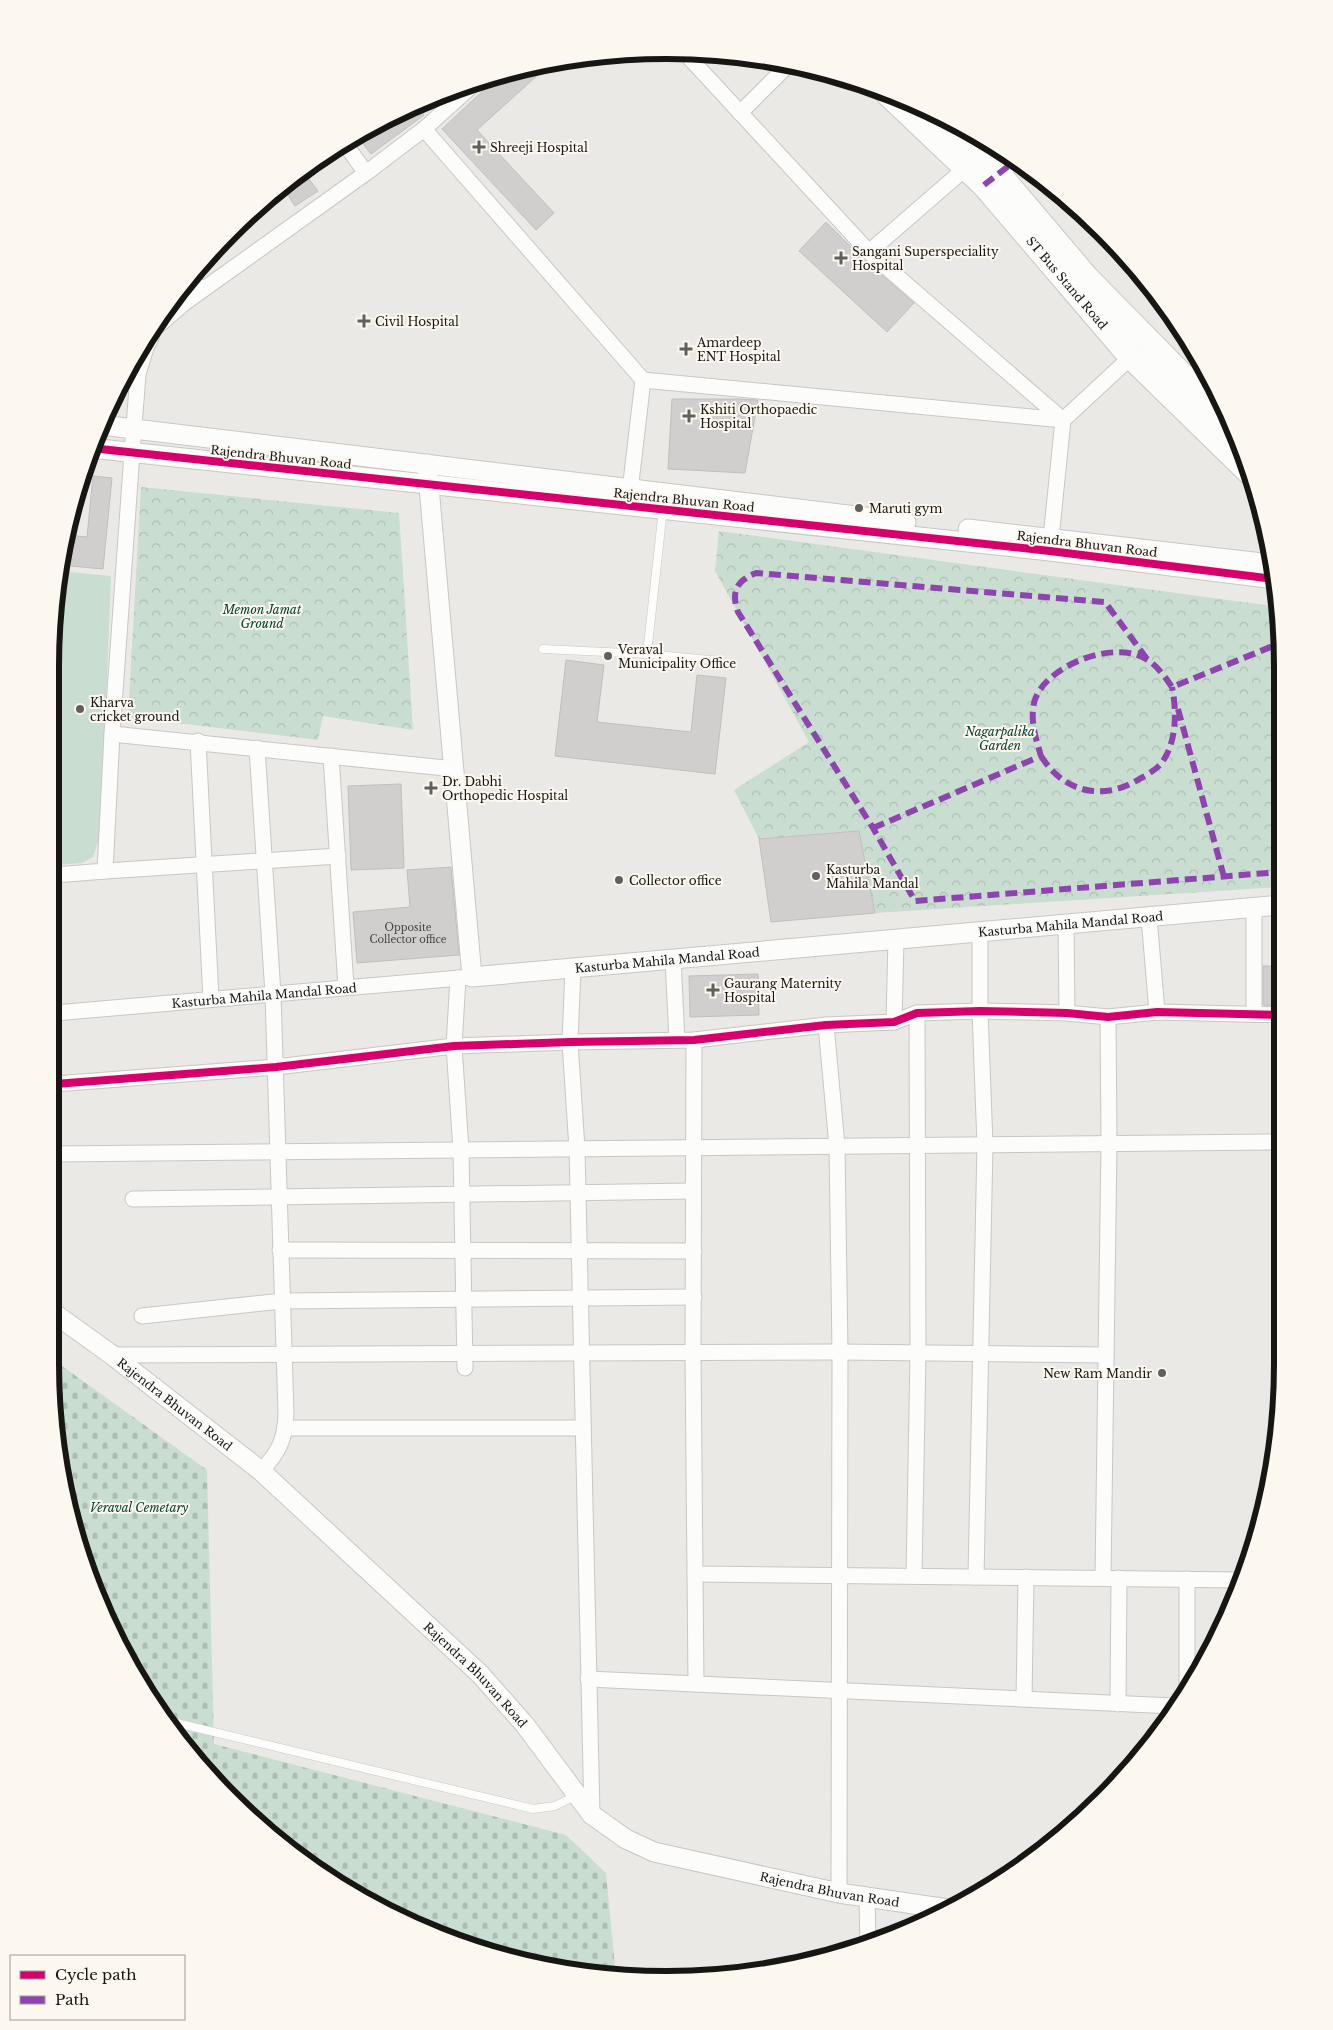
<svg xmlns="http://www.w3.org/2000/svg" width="1333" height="2030" font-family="'Libre Baskerville',serif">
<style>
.cemetery{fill:url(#cemetery-stones)}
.park{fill:url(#park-crowns)}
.pitch{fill:#c9ded1}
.building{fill:#d0cfce;stroke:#c1bfbe}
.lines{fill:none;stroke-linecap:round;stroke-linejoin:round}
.service-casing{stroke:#c8c7c3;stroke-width:9}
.minor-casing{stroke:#c8c7c3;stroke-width:17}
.tertiary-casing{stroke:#c8c7c3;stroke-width:21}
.primary-casing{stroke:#c8c7c3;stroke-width:26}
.service{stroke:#fcfcfb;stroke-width:8}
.minor{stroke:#fcfcfb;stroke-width:15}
.tertiary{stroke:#fcfcfb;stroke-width:19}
.primary{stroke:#fcfcfb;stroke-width:24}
.quiet{stroke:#8e44ad;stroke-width:6;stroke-dasharray:12 6;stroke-linecap:butt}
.cycleway-casing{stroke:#fcf7ef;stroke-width:11}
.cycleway{stroke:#d6006c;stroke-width:8}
.poi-dot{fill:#61605c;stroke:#fcf7ef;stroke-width:2}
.labels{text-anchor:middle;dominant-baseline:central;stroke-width:4;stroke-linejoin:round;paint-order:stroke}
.number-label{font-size:10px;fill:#454442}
.poi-label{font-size:12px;fill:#171613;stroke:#fcf7ef;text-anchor:start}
.street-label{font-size:12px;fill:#171613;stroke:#fcf7ef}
.park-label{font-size:12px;font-style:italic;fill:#01402b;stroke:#fcf7ef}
.rim{fill:none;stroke:#171613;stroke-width:6}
</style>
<defs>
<pattern id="cemetery-stones" width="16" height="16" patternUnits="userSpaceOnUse" patternTransform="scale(1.25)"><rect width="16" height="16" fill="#c9ded1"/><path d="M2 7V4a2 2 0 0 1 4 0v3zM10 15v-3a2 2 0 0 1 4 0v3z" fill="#acbeb3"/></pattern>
<pattern id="park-crowns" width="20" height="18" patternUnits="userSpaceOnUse" patternTransform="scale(1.25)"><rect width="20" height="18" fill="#c9ded1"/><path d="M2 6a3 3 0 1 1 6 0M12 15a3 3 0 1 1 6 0" fill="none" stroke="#acbeb3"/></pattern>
</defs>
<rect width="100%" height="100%" fill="#ebe9e5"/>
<path class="cemetery" d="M55,1361L207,1470L214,1744L566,1835L606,1873L616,1977L546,1968L431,1933L291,1852L203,1770L154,1706L83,1561L55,1444Z"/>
<path class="park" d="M141,487L399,513L413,730L323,716L318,740L128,717Z
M719,531L1279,607L1282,626L1280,887L875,913L859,831L759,839L734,790L809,742L715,571Z"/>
<path class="pitch" d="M59,571L111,576L101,833L93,857L82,863L55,865V586Z"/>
<path class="building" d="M550,64L477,130L554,213L536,230L442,129L503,72Z
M416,105L424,115L371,154L357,136L394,113Z
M302,170L318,191L295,206L282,186Z
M826,222L863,259L914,303L887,332L799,251Z
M672,399H739L758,400L745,473L668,469Z
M93,476L112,478L103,569L60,565L67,535L87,537Z
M566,660L604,665L597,722L691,732L697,675L726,678L715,774L555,756Z
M401,784L404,868L351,870L348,786Z
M859,831L875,913L771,922L759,839Z
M451,867L459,955L357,963L353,912L410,907L407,870Z
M1263,966H1280V1006L1263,1005Z
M758,974L759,1015L690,1017L689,976Z"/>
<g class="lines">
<defs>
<path id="service" d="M543,649L647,654L720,661
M647,654L663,509
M164,1720L533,1809L555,1806L577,1795"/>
<g id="minor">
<path d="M685,53L869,252"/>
<path d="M740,113L788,65"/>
<path d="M424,129L643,380L629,499"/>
<path d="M345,144L366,173L424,129L474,84"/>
<path d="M967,167L869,252L1063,420"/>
<path d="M991,179L1015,161"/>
<path d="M191,278L201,290"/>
<path d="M160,324L183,304L366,173"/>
<path d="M643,380L1063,420"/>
<path d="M1050,548L1063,420L1131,357"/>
<path d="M112,734L455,769"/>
<path d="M198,741L211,999"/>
<path d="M257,748L273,994L286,1414C285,1440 279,1452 261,1471"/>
<path d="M331,756L346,987"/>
<path d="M105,871L338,856"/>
<path d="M55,875L105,871L112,734L132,453L138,374L146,348L151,338"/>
<path d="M1254,908V1014"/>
<path d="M1149,917L1157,1012"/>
<path d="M1066,924L1067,1013"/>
<path d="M673,959L677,1040"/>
<path d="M573,968L570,1042L577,1149L592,1815"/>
<path d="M458,978L454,1046L461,1150L465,1368"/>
<path id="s1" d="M55,1013L472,977"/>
<path d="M894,1022L896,939"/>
<path d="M826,1025L837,1146L840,1352L839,1893"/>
<path d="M694,1040L693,1354L696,1684"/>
<path d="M55,1084L276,1067L454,1046L570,1042L694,1040L826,1025L894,1022L917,1013L980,1011L1067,1013L1108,1017L1157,1012L1280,1015"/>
<path d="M55,1154L1279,1142"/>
<path d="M133,1199L693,1191"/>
<path d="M280,1250L694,1251"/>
<path d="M142,1316L282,1301L694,1297"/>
<path d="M112,1355L840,1352L1106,1355"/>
<path d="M285,1428H583"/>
<path d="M695,1574L1243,1580"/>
<path d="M914,1576L918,1353L917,1013"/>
<path d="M976,1577L985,1145L980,1011V932"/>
<path d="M1103,1578L1109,1144L1108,1017"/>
<path d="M588,1679L1173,1706"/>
<path d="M1187,1685V1579"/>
<path d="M1024,1699L1026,1577"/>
<path d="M1118,1704L1119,1578"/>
<path d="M867,1898L868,1946"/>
</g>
<g id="tertiary">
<path d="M101,425L906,522"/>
<path d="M91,448L1050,551L1274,579"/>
<path id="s2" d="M427,464L472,977L1280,905"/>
<path d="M968,529L1271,564"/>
<path id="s3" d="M55,1314L112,1355L261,1471L480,1674L525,1725L592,1815L626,1839L654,1852L839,1893L948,1909"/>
</g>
<g id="primary">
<path id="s4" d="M887,93L984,185L1131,357L1249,472"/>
<path d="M938,116L998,173L1086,277L1231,425"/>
</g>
</defs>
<use href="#service" class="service-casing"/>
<use href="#minor" class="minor-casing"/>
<use href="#tertiary" class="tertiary-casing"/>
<use href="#primary" class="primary-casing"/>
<use href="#service" class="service"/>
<use href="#minor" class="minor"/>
<use href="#tertiary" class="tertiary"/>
<use href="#primary" class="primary"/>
<path class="quiet" d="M984,185L1015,161
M1273,646L1281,668
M1147,659L1105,602L756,573C736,581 731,592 738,612L873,828L915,901L1280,872
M1178,709L1224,877
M1041,756C1064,793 1104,802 1141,778C1147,775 1155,770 1160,765C1177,744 1177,712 1172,687
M873,828L1041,756C1036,739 1030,721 1034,703C1043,666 1114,639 1146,659C1157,665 1165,677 1172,687L1273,646L1282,640"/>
<defs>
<path id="cycleway" d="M91,448L1050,551L1274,579
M55,1084L276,1067L454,1046L570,1042L694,1040L826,1025L894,1022L917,1013L980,1011L1067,1013L1108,1017L1157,1012L1280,1015"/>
</defs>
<use href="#cycleway" class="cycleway-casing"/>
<use href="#cycleway" class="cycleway"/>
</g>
<g class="poi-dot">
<path d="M476.5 139.5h5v5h5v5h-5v5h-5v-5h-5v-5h5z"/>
<path d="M838.5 250.5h5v5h5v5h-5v5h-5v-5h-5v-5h5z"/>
<path d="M361.5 313.5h5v5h5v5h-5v5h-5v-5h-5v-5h5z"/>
<path d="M683.5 341.5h5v5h5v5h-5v5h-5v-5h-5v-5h5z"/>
<path d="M686.5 408.5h5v5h5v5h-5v5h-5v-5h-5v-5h5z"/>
<circle cx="859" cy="508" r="5"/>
<circle cx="608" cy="656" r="5"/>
<circle cx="80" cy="709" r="5"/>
<path d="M428.5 780.5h5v5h5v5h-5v5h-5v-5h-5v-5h5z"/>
<circle cx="816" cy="876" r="5"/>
<circle cx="619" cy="880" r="5"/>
<path d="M710.5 982.5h5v5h5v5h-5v5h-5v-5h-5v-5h5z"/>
<circle cx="1162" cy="1373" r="5"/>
</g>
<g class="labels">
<g class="number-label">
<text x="408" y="927">Opposite<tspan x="408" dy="12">Collector office</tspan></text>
</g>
<g class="poi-label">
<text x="490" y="147">Shreeji Hospital</text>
<text x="852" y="251">Sangani Superspeciality<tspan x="852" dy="14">Hospital</tspan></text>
<text x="375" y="321">Civil Hospital</text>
<text x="697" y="342">Amardeep<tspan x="697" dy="14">ENT Hospital</tspan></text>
<text x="700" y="409">Kshiti Orthopaedic<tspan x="700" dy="14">Hospital</tspan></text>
<text x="869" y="508">Maruti gym</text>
<text x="618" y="649">Veraval<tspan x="618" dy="14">Municipality Office</tspan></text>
<text x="90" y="702">Kharva<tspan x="90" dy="14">cricket ground</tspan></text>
<text x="442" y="781">Dr. Dabhi<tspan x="442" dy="14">Orthopedic Hospital</tspan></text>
<text x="826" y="869">Kasturba<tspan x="826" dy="14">Mahila Mandal</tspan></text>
<text x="629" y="880">Collector office</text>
<text x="724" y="983">Gaurang Maternity<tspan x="724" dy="14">Hospital</tspan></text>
<text x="1152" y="1373" text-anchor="end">New Ram Mandir</text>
</g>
<g class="street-label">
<text stroke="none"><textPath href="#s4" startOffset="262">ST Bus Stand Road</textPath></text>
<text transform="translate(281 457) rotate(6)">Rajendra Bhuvan Road</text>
<text transform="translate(684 500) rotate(6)">Rajendra Bhuvan Road</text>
<text transform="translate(1087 544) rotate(7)">Rajendra Bhuvan Road</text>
<text stroke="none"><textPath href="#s2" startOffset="1116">Kasturba Mahila Mandal Road</textPath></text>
<text stroke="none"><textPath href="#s2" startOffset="711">Kasturba Mahila Mandal Road</textPath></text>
<text stroke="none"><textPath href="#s1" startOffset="210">Kasturba Mahila Mandal Road</textPath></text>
<text stroke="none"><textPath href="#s3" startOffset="150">Rajendra Bhuvan Road</textPath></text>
<text stroke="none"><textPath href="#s3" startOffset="555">Rajendra Bhuvan Road</textPath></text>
<text stroke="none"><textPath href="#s3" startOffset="990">Rajendra Bhuvan Road</textPath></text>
</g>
<g class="park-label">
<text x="262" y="609">Memon Jamat<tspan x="262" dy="14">Ground</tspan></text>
<text x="1000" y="731">Nagarpalika<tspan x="1000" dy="14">Garden</tspan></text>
<text x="139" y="1507">Veraval Cemetary</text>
</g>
</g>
<path d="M0 0H1333V2030H0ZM666 59H667A607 607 0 0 1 1274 666V1364A607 607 0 0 1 667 1971H666A607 607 0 0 1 59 1364V666A607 607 0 0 1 666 59Z" fill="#fcf7ef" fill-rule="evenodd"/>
<path class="rim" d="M666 59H667A607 607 0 0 1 1274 666V1364A607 607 0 0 1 667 1971H666A607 607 0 0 1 59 1364V666A607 607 0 0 1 666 59Z"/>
<rect x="10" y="1955" width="175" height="65" fill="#fcf7ef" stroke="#a09d97"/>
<rect x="20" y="1971" width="25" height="8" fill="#d6006c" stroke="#a09d97"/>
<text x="55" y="1980" font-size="15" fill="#171613">Cycle path</text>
<rect x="20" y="1996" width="25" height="8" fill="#8e44ad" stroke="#a09d97"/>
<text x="55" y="2005" font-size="15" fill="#171613">Path</text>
</svg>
